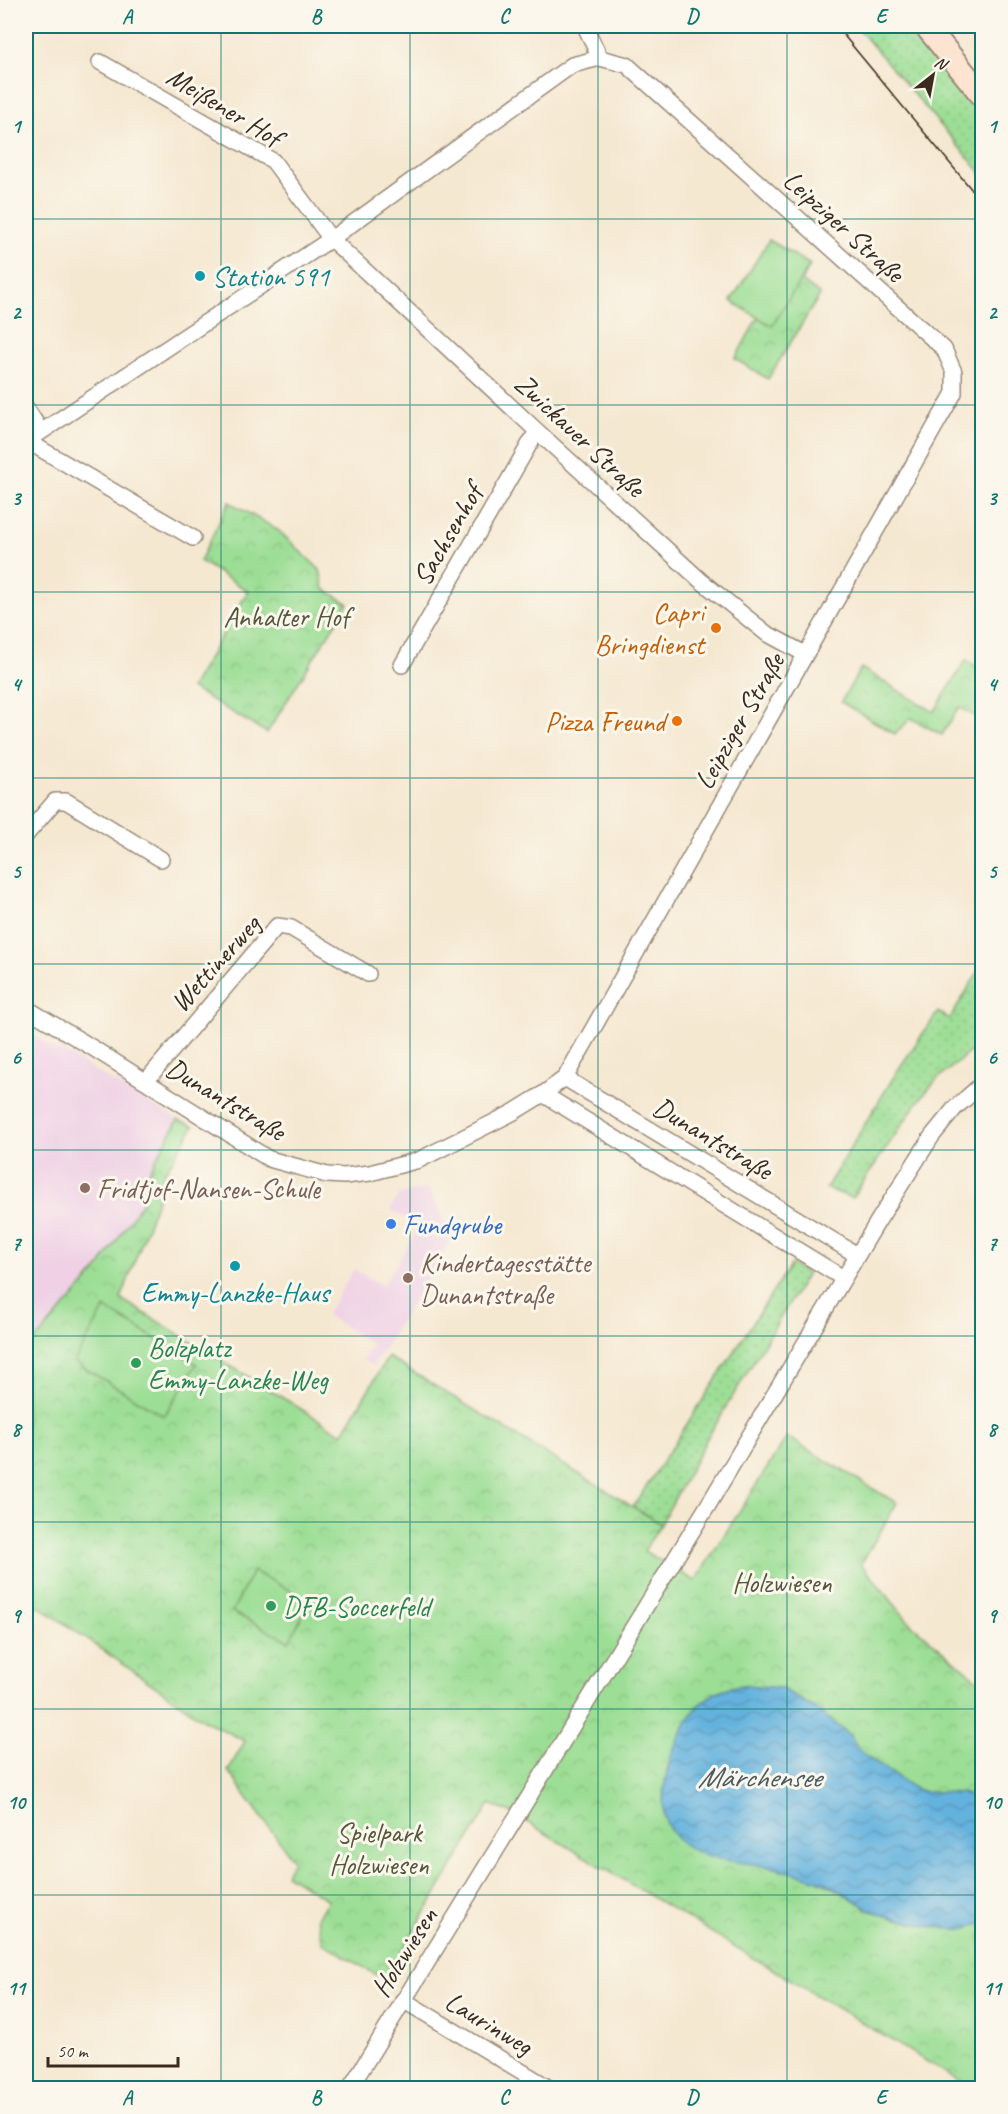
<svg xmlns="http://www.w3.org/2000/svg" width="1008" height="2114" font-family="Caveat,sans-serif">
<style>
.built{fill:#efd0e5}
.grass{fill:url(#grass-dots);stroke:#6c845a;stroke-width:1.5}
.park{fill:url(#park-crowns);stroke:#6c845a;stroke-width:1.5}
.pitch{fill:#9cde95;stroke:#6c845a;stroke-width:1.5}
.water{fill:url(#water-waves);stroke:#506e7e;stroke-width:1.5}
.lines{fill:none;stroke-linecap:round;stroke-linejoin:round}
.street-casing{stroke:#988978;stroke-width:18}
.secondary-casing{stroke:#988978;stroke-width:26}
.street{stroke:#fff;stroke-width:15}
.secondary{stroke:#fde4d0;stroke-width:22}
.tram{stroke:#3b2a1e;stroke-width:1.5}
.grid{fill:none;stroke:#0f766e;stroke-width:1.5;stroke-opacity:0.55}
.culture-dot{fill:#0f9aa8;stroke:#fbf7ec;stroke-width:2}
.food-dot{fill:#e8710a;stroke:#fbf7ec;stroke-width:2}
.education-dot{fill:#8d6e63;stroke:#fbf7ec;stroke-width:2}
.shop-dot{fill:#3f7fe0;stroke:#fbf7ec;stroke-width:2}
.leisure-dot{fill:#2e9e5b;stroke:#fbf7ec;stroke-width:2}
.labels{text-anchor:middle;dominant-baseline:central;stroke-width:6;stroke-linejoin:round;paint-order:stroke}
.street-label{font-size:28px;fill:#3b2a1e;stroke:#fbf7ec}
.culture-label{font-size:28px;fill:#0d838f;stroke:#fbf7ec;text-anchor:start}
.food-label{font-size:28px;fill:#c56008;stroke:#fbf7ec;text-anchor:end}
.park-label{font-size:28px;fill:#53573c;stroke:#fbf7ec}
.education-label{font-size:28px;fill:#785e54;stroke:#fbf7ec;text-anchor:start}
.shop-label{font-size:28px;fill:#366cbe;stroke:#fbf7ec;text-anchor:start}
.leisure-label{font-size:28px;fill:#27864d;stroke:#fbf7ec;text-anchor:start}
.water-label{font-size:30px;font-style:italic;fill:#495a61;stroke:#fbf7ec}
.neatline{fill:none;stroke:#0f766e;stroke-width:2}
.grid-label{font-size:20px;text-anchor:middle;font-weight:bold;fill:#0f766e}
</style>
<defs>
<pattern id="grass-dots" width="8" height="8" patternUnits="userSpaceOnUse" patternTransform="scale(1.5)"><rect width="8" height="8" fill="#9cde95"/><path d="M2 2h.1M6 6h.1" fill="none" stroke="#87bf80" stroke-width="1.8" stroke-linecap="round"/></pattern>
<pattern id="park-crowns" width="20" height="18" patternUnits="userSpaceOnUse" patternTransform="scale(1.5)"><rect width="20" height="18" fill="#9cde95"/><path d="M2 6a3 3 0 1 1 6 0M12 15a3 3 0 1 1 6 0" fill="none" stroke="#87bf80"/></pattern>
<pattern id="water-waves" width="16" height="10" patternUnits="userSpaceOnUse" patternTransform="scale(1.5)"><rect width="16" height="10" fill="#64b2de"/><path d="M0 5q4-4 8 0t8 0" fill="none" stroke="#5491b3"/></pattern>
</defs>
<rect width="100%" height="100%" fill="#fbf7ec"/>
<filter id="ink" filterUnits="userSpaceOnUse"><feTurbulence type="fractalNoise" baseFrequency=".0167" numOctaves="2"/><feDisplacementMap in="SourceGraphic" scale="12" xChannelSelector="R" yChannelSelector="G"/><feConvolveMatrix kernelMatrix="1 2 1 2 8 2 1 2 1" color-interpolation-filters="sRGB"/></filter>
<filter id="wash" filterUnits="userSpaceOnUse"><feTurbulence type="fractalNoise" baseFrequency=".008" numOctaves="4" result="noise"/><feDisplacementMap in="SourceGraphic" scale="24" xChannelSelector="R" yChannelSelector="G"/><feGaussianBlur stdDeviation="1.35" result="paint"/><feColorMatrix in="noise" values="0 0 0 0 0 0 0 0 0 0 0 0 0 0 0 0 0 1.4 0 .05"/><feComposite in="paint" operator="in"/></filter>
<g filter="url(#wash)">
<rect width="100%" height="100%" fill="#f5e8d1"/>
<path class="built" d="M26,1031L58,1051L59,1049L178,1120L146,1177L144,1199L98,1269L26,1351Z
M428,1188L452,1238L373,1366L363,1360L372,1344L326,1315L354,1269L383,1286L419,1227L390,1209L399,1195Z"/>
<path class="grass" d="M856,26H907L982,116V174Z
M982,965V1042L935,1081L917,1103L852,1198L826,1188L898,1070L938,1012L950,1019Z
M791,1264L807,1274L709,1435L661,1524L633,1507Z"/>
<path class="park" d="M769,240L810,265L802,281L820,295L768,379L735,359L758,317Z
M229,502L278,530L320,570L324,589L348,603L267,733L191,688L248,591L200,561Z
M966,660L982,670V720L959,707L942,735L911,718L895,734L841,702L861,668L934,712Z
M178,1120L194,1126L163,1175L156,1203L121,1299L342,1434L388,1357L661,1524L644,1551L695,1581L787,1437L897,1503L861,1564L910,1623L982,1684V2088H971L515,1815L490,1804L388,1975L380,1977L323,1943L317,1918L328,1900L286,1874L293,1860L228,1771L245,1741L204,1720L26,1597V1351L98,1269L144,1199L146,1177Z"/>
<path class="pitch" d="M769,240L810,265L772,326L731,301Z
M105,1308L197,1364L164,1416L74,1362Z
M253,1571L310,1601L289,1641L232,1612Z"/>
<path class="water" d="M745,1685L781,1688L818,1710L851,1736L854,1743L864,1754L912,1787L922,1791L961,1793L982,1799V1922C975,1925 969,1929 961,1929C940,1931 882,1917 865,1907C847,1896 830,1883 809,1877C795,1873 780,1869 765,1866C732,1860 686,1861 668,1826C656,1803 669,1756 680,1734C694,1706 712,1687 745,1685Z"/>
</g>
<g filter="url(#ink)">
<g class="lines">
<defs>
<path id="street" d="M585,26L600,58
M100,62L273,161L331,239L537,431L700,580L766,633L805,654
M26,408L41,431
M27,441L193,538
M26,442L331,239L572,65L600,58L627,65L944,349L954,372V393L565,1078L543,1094L512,1113L419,1160L370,1173L345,1176L327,1175L269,1159L88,1045L26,1008
M402,665L537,431
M26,835L55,801H66L161,859
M565,1078L857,1255
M146,1081L277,926L291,928L368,974
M543,1094L843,1278
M403,2000L549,2088
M350,2088L710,1502L878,1221L932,1136L955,1108L982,1084"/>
<path id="secondary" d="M926,26L982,95"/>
</defs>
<use href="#street" class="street-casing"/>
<use href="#secondary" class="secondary-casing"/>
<use href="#street" class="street"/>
<use href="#secondary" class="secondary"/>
<path class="tram" d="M836,26L982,202"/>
</g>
</g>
<path class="grid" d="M221,26V2088M410,26V2088M598,26V2088M787,26V2088M26,219H982M26,405H982M26,592H982M26,778H982M26,964H982M26,1150H982M26,1336H982M26,1522H982M26,1709H982M26,1895H982"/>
<g class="culture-dot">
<circle cx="200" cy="276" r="6"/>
<circle cx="235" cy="1266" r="6"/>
</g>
<g class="food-dot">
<circle cx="716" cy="628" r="6"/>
<circle cx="677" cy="721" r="6"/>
</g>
<g class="education-dot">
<circle cx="85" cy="1188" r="6"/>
<circle cx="408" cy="1278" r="6"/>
</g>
<circle class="shop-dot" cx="391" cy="1224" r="6"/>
<g class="leisure-dot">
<circle cx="136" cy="1363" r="6"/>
<circle cx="271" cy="1606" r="6"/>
</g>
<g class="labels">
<g class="street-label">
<text transform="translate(224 106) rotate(31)">Meißener Hof</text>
<text transform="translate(844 226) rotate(42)">Leipziger Straße</text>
<text transform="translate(580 435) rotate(43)">Zwickauer Straße</text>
<text transform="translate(447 535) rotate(-60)">Sachsenhof</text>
<text transform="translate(739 721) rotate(-60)">Leipziger Straße</text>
<text transform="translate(215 963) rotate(-48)">Wettinerweg</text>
<text transform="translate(226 1099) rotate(31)">Dunantstraße</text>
<text transform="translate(713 1138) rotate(31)">Dunantstraße</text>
<text transform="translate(404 1952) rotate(-58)">Holzwiesen</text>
<text transform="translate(489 2023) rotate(31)">Laurinweg</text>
</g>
<g class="culture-label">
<text x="212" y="276">Station 591</text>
<text x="235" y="1292" text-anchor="middle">Emmy-Lanzke-Haus</text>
</g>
<g class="food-label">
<text x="704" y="612">Capri<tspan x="704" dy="32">Bringdienst</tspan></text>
<text x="665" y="721">Pizza Freund</text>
</g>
<g class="park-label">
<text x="286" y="616">Anhalter Hof</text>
<text x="782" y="1582">Holzwiesen</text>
<text x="379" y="1832">Spielpark<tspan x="379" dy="32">Holzwiesen</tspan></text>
</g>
<g class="education-label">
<text x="97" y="1188">Fridtjof-Nansen-Schule</text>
<text x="420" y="1262">Kindertagesstätte<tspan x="420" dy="32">Dunantstraße</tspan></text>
</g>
<g class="shop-label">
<text x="403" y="1224">Fundgrube</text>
</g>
<g class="leisure-label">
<text x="148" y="1347">Bolzplatz<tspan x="148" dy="32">Emmy-Lanzke-Weg</tspan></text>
<text x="283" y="1606">DFB-Soccerfeld</text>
</g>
<g class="water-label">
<text x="759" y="1777">Märchensee</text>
</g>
</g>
<rect width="1008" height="2114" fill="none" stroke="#fbf7ec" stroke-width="66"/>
<g transform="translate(933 75) rotate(31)" stroke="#fbf7ec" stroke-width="4.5" paint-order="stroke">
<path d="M0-4.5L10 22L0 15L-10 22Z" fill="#3b2a1e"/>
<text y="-9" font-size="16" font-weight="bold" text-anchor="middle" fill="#3b2a1e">N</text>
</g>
<path d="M48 2057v9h130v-9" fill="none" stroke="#3b2a1e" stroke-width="3"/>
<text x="57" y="2057" font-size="18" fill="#3b2a1e" stroke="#fbf7ec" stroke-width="4.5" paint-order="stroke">50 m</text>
<rect x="33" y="33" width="942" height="2048" class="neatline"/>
<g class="grid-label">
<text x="127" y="23">A</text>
<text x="316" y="23">B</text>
<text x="504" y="23">C</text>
<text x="692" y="23">D</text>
<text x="881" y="23">E</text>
<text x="16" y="133">1</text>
<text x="992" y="133">1</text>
<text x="16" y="319">2</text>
<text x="992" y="319">2</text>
<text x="16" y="505">3</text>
<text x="992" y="505">3</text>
<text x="16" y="691">4</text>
<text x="992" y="691">4</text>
<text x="16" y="878">5</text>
<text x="992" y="878">5</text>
<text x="16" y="1064">6</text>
<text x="992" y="1064">6</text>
<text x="16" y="1250">7</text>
<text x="992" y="1250">7</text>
<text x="16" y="1436">8</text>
<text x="992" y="1436">8</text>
<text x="16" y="1622">9</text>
<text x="992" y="1622">9</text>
<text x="16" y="1809">10</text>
<text x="992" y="1809">10</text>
<text x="16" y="1995">11</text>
<text x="992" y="1995">11</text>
<text x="127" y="2104">A</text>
<text x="316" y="2104">B</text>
<text x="504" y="2104">C</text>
<text x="692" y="2104">D</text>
<text x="881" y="2104">E</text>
</g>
</svg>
